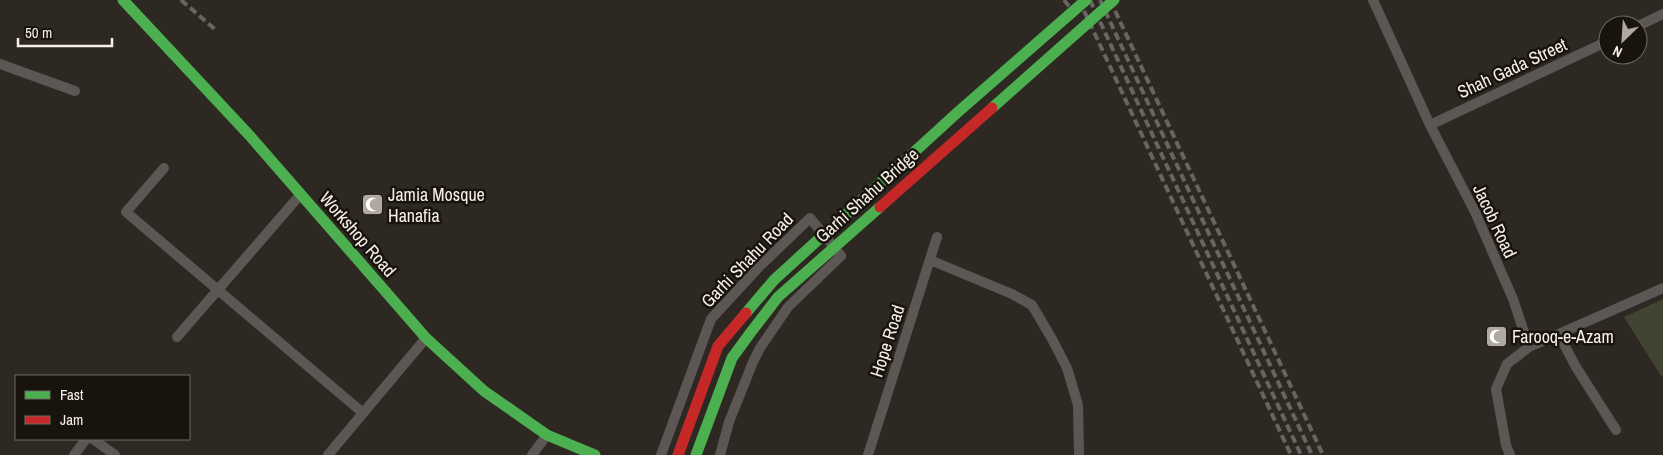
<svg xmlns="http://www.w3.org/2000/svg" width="1663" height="455" font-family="'Archivo Narrow',sans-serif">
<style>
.green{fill:#414432}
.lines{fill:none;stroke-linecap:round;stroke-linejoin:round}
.street{stroke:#5c5755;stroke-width:10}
.fast{stroke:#4caf50;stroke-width:11}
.rail{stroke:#68645f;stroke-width:4;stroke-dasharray:8 4;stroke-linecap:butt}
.fast-bridge{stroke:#4caf50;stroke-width:11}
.jam-bridge{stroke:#c62828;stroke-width:11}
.labels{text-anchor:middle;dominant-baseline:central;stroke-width:5;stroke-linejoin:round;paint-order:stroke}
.street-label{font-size:18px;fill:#f6efe7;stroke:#18130d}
.poi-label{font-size:18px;fill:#f6efe7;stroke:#18130d;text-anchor:start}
</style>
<rect width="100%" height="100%" fill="#2e2822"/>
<path class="green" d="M1663,299V375L1661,376L1624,317Z"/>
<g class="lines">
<path class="street" d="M1373,0L1430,125L1475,212L1513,299L1529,347
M1638,26L1663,14
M0,64L75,91
M1430,125L1608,41
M164,168L126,212L363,413
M930,260L1012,294L1032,305L1052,339L1067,368L1078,405L1079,455
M1559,335L1576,367L1616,430
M177,337L300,195
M93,439L115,455
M74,455L86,439
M328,455L426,338
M532,455L547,435
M661,455L711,319L758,268L810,218L841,256L788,307L760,348L753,362L729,422L720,455
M868,455L937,237
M1510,455L1506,445L1496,389L1507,364L1529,347L1663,288"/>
<path class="fast" d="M123,0L250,136L426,338L484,391L547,435L595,455"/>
<path class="rail" d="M181,0L217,31
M1064,0L1076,15
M1079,0L1291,455
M1090,0L1301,455
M1100,0L1312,455
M1110,0L1323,455"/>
<path class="fast-bridge" d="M992,108L1114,0
M746,313L774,280L958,112L1086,0
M696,455L732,358L751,332L778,297L880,207"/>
<path class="jam-bridge" d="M880,207L992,108
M678,455L718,346L746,313"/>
</g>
<defs>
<symbol id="mosque-square" viewBox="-11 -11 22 22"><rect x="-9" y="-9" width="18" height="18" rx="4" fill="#b0a9a2" stroke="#18130d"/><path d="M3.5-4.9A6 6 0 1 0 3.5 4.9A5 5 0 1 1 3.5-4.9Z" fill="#fff"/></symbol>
</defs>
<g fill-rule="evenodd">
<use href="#mosque-square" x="360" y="192" width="25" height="25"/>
<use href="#mosque-square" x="1484" y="324" width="25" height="25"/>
</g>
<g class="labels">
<g class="street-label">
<text transform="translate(1512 68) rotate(-25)">Shah Gada Street</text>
<text transform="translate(867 195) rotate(-42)">Garhi Shahu Bridge</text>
<text transform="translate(1495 221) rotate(65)">Jacob Road</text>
<text transform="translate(358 234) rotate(49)">Workshop Road</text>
<text transform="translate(747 260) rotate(-46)">Garhi Shahu Road</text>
<text transform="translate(887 341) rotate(-72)">Hope Road</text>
</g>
<g class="poi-label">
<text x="388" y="194">Jamia Mosque<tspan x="388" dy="21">Hanafia</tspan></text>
<text x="1512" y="336">Farooq-e-Azam</text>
</g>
</g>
<rect x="15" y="375" width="175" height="65" fill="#18130d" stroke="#716b64"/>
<rect x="25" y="391" width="25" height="8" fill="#4caf50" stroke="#716b64"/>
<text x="60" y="400" font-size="15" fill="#f6efe7">Fast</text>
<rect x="25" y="416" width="25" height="8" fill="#c62828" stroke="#716b64"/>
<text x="60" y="425" font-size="15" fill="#f6efe7">Jam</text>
<g transform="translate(1623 40) rotate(205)"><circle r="24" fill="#18130d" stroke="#716b64"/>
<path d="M0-4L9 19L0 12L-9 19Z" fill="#b0a9a2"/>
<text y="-8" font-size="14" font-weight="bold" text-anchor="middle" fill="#f6efe7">N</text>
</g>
<path d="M18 38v8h94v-8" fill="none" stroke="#f6efe7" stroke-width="2.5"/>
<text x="25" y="38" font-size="15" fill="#f6efe7" stroke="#18130d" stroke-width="4" paint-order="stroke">50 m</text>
</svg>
